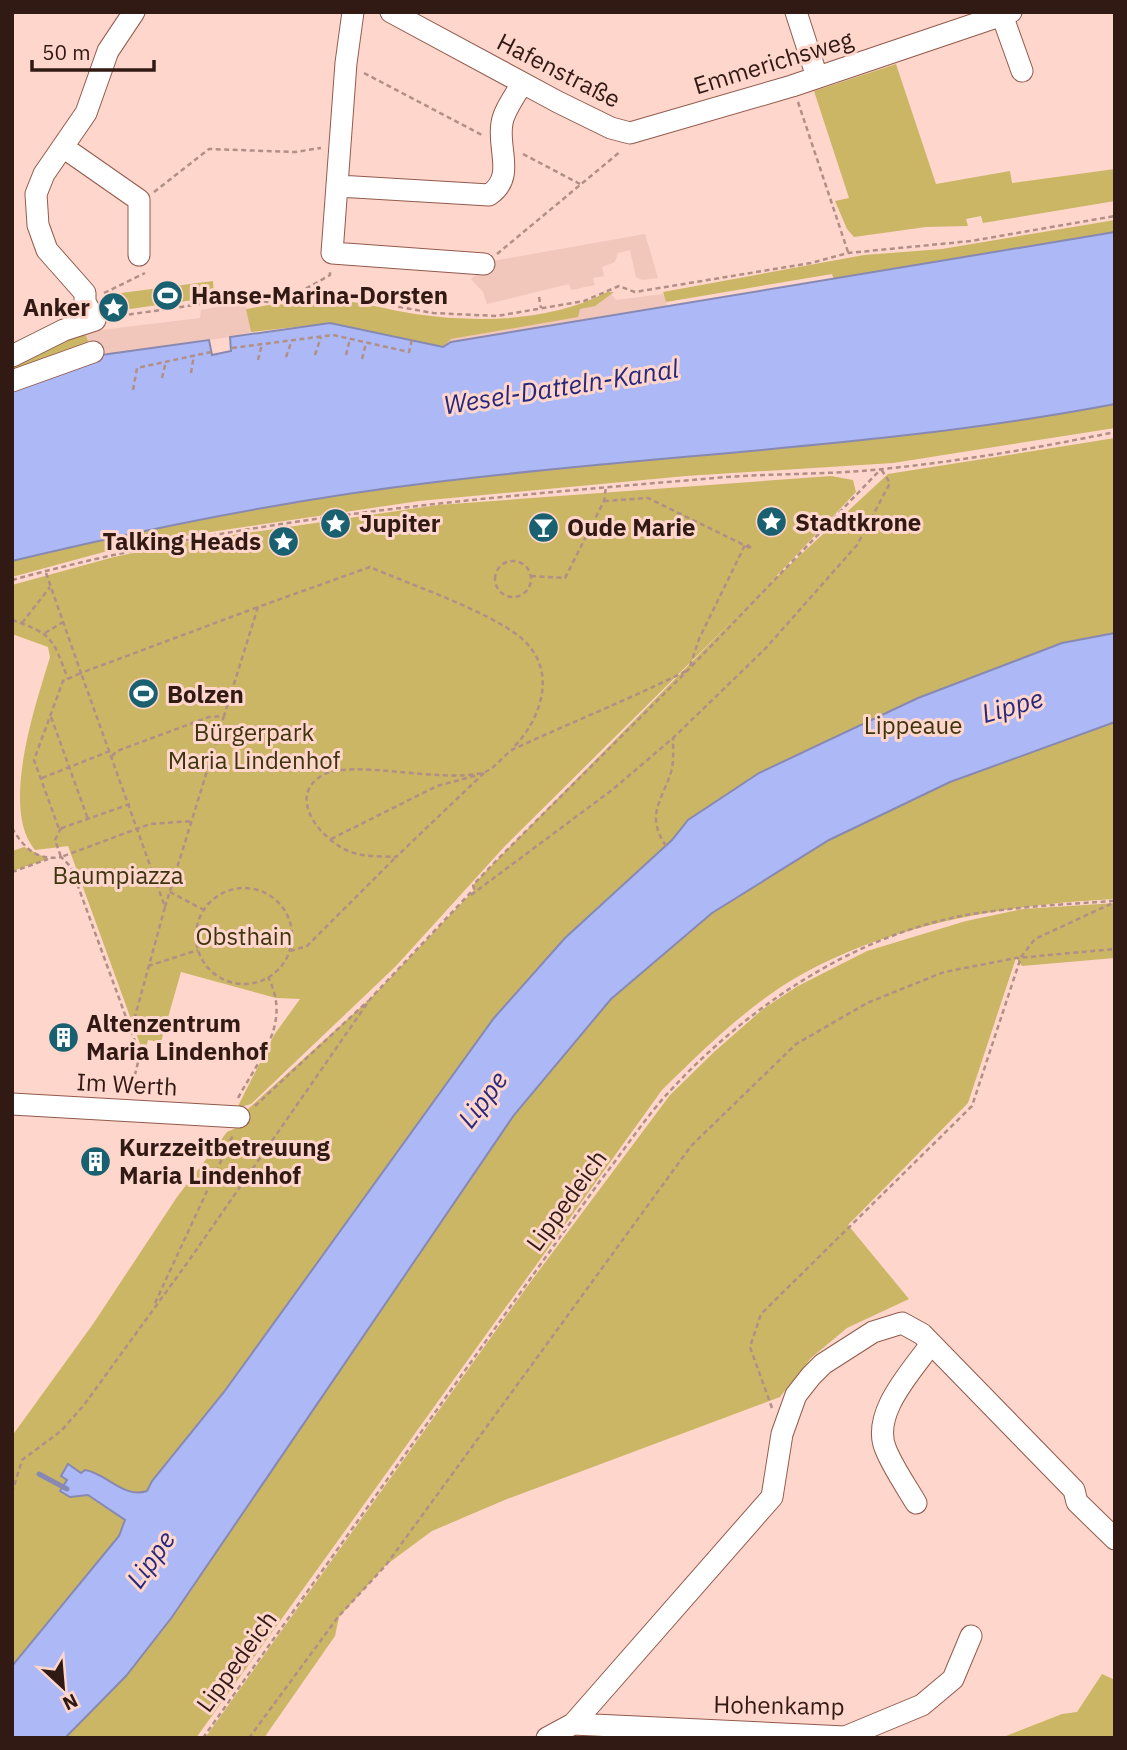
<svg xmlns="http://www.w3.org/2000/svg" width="1127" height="1750" font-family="'IBM Plex Sans',sans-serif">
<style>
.built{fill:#f1c6bb}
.green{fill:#cbb665}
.water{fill:#acb9f6;stroke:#8789b2;stroke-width:2}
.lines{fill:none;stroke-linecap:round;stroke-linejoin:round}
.stream{stroke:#8789b2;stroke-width:5}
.minor-casing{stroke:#925a4c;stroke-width:23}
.path{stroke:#b18f87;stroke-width:2.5;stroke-dasharray:5 3.5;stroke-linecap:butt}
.minor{stroke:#fff;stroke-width:21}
.labels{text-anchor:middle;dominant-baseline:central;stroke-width:6;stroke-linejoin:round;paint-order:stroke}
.street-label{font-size:24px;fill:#311a14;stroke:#fed6cc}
.poi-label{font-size:24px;font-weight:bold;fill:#311a14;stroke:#fed6cc;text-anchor:start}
.park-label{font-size:24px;fill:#3e350f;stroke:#fed6cc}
.water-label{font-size:26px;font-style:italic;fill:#26287d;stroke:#fed6cc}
</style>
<rect width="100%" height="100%" fill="#fed6cc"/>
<path class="built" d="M645,234L658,278L642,280L636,277L630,250L618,253L615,262L602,267L604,276L593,278L595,285L571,290L569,284L487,304L483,292L471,279L493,261Z
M611,294L616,300L663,294L667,305L451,342L444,347L451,327L579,308Z
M243,302L247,309L251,332L230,337L94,356L84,332L200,318L201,310Z"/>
<path class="green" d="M896,64L936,184L1010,171L1012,183L1115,169V201L983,223L981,216L966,219L968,226L926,227L854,237L847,229L835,201L849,198L814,91Z
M1115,220V232L834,280L832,274L666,302L663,292L864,255L942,249Z
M213,281L214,297L123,310L121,293Z
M607,292H614L595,306L580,309L578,317L451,339L443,347L330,323L251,332L246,309C276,304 306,297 336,300C362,302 389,310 415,314C478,323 550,322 607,292Z
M84,332L90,345L12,372V362Z
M1115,404V428L893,463L686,476L419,501L137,543L12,577V561C153,527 293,499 436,482C663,454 890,447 1115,404Z
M1115,438V899C1009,904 883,925 792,980C743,1010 702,1051 662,1090L196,1738H12V1436L93,1324L177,1197L227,1132L236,1128L239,1117L371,998L474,890L473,885L496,861L732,621L505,846L396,966L251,1104L237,1108L274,1035L300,999L276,998L181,972L161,1042L148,1040L144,1055L68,846L35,850C0,809 35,707 50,657L48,647L12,634V585L114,557L185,542L438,505L831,476L853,480L856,492L769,584L888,474Z
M24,847L48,859L12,871V851Z
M1115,903V958L1022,966L1016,958L968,1103L848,1225L909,1299L847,1328L811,1358L780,1397L507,1499L432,1531L386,1565L339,1617L335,1636L264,1738H205L532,1280L670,1095L714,1052L763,1009L798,986L867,951L966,921L1023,909Z
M1102,1674L1115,1680V1738H1001L1062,1714L1077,1712Z"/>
<path class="water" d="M1115,232V404C890,447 663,454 436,482C293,499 153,527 12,561V387L94,356L209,340L212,355L231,351L230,337L330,323L443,347L451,342Z
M1115,633V722L950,782L829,840L712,913L611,999L514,1115L172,1617L126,1676L65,1738H12V1666L119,1536L125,1520L88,1495L70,1497L60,1491L67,1480L61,1476L68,1464L81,1473L85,1470C106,1473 124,1499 147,1491L152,1481L224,1392L494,1018L565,938L672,840L688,820L759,773L918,698L1062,643Z"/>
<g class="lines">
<path class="stream" d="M39,1474L67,1489"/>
<defs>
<path id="minor" d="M353,12L346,63L332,253L484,264
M391,12L558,102L611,128L630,133L792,86L1011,12
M796,12L817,77
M1002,15L1022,71
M63,147L139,200V255
M338,186L489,195C516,177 497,149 502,123C504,110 516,95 522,83
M12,356L64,330L95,320L85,302V293L47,250L38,225L36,194L44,174L86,113L108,51L134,12
M12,381L93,352
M12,1104L239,1117
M916,1503C906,1486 894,1469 886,1450C870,1414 912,1371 931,1344
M573,1724L772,1497L782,1434L796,1395L811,1376L823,1364L873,1332L902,1323L922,1334L1074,1490L1077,1502L1115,1539
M547,1738L573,1724L845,1737L922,1705L953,1679L971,1636"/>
</defs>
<use href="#minor" class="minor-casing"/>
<path class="path" d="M364,73L482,135
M798,102L848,252
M523,154L580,184
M154,192L209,149L295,152L321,148
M497,254L621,151
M104,293L145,273
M291,297L330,275V271
M539,297L541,308
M112,317L243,298L268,302L322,297L350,298L433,313L497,316L584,301L619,286L635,292L811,263L848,253L971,241L1115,216
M232,348L333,335L409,352L412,339
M315,355L321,337
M346,355L350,339
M286,357L292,340
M362,359L366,343
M258,360L262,344
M191,373L194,355
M162,378L166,361
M133,390L137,368L211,352
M604,501L648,498L752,549L746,543
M495 579a18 18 0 1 1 36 0a18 18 0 1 1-36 0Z
M46,573L81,673L258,607
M531,576L565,578L604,501L606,487
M12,580C242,517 478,498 715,478C771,473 827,475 883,469C961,461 1038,448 1115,432
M12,620C54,634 53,640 68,679
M22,623L50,587
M45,633L63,622
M690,666L699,639L745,545
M51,717L88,819
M112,756L117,751L209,717L224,716L258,607L370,567C411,585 486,610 520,637C559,669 542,719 512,749
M484,773L396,857C383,856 367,857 354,853C325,845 283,797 323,775C351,759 441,783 482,773C495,770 503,754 516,748C572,722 630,699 686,671
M42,778L110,751
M130,804L59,829L34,760L63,681L81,673L165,907L131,1031L140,1054L131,1091
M12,828C24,848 37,861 61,857L71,867L131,1031
M61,828L55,840L61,857L150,824L192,821
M331,839L437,786L478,775
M666,846C645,815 662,801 671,772C674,762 673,749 673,738
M12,872L48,859
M196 936a48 48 0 1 1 96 0a48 48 0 1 1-96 0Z
M170,892L204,910
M471,895L612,790L673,738L765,649L857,545L890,483L881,469
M165,907L224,716
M290,951L307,946L396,857
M148,966L198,950
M238,1098C260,1057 292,1023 268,977
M255,1106L368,1001
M155,1303L233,1135
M772,1408L750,1347L761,1314L972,1106L1021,957L1035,939L1115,902
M12,1493L22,1460L61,1431L84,1405L190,1259L371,998L474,889L473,885L496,861L689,669L881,469
M203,1738L600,1181C623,1152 644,1119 669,1092C746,1008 852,936 966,915C1015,907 1065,904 1115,901
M249,1738L338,1617L386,1565L691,1146L796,1044L867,1003L944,972L1016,958L1115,949"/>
<use href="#minor" class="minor"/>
</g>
<defs>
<symbol id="stadium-disc" viewBox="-11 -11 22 22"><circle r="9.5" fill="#196170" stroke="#fed6cc"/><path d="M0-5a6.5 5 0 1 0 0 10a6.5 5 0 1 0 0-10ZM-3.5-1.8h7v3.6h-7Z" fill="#fff"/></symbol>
<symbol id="sight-disc" viewBox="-11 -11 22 22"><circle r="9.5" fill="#196170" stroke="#fed6cc"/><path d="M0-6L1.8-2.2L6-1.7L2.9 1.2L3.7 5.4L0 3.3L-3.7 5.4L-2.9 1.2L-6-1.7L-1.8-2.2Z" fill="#fff"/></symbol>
<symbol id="bar-disc" viewBox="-11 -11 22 22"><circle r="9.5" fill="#196170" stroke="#fed6cc"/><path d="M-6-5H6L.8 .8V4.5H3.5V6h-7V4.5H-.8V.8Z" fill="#fff"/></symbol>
<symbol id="building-disc" viewBox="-11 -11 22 22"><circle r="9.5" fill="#196170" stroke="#fed6cc"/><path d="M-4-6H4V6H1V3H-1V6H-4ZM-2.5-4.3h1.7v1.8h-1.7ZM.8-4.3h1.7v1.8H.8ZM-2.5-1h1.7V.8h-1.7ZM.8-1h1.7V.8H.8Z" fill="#fff"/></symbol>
</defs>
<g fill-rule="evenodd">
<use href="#stadium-disc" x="150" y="278" width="35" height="35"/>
<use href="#sight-disc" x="96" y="290" width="35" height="35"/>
<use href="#sight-disc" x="754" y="504" width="35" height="35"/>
<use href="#sight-disc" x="318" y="506" width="35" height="35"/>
<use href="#bar-disc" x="526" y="510" width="35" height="35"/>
<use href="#sight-disc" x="266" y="524" width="35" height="35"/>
<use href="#stadium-disc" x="126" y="676" width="35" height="35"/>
<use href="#building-disc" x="46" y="1020" width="35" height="35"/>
<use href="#building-disc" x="78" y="1144" width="35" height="35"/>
</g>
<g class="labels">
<g class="street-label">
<text transform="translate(773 62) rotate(-17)">Emmerichsweg</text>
<text transform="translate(559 70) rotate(27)">Hafenstraße</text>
<text transform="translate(127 1084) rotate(3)">Im Werth</text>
<text transform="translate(566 1200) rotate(-54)">Lippedeich</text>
<text transform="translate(236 1661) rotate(-54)">Lippedeich</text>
<text transform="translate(779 1705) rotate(1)">Hohenkamp</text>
</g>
<g class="poi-label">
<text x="191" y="295">Hanse-Marina-Dorsten</text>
<text x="90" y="307" text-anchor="end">Anker</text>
<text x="795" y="522">Stadtkrone</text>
<text x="359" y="523">Jupiter</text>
<text x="567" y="527">Oude Marie</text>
<text x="261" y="541" text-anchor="end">Talking Heads</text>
<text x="167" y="694">Bolzen</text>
<text x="86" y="1023">Altenzentrum<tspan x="86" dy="28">Maria Lindenhof</tspan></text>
<text x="119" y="1147">Kurzzeitbetreuung<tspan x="119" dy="28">Maria Lindenhof</tspan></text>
</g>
<g class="park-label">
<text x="913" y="725">Lippeaue</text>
<text x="254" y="732">Bürgerpark<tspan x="254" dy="28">Maria Lindenhof</tspan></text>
<text x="118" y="875">Baumpiazza</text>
<text x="244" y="936">Obsthain</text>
</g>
<g class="water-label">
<text transform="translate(561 386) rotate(-9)">Wesel-Datteln-Kanal</text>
<text transform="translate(1012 705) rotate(-16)">Lippe</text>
<text transform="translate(482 1099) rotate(-53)">Lippe</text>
<text transform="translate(150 1559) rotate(-55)">Lippe</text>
</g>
</g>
<rect width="1127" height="1750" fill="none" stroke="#311a14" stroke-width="28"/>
<g transform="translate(63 1687) rotate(154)" stroke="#fed6cc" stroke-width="5" paint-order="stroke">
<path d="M0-5L12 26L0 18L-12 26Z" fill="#311a14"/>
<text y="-10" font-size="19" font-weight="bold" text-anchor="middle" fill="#311a14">N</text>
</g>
<path d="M32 60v10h122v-10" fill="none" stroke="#311a14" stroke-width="3.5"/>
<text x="42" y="60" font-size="21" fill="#311a14" stroke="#fed6cc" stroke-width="5" paint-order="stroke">50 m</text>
</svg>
